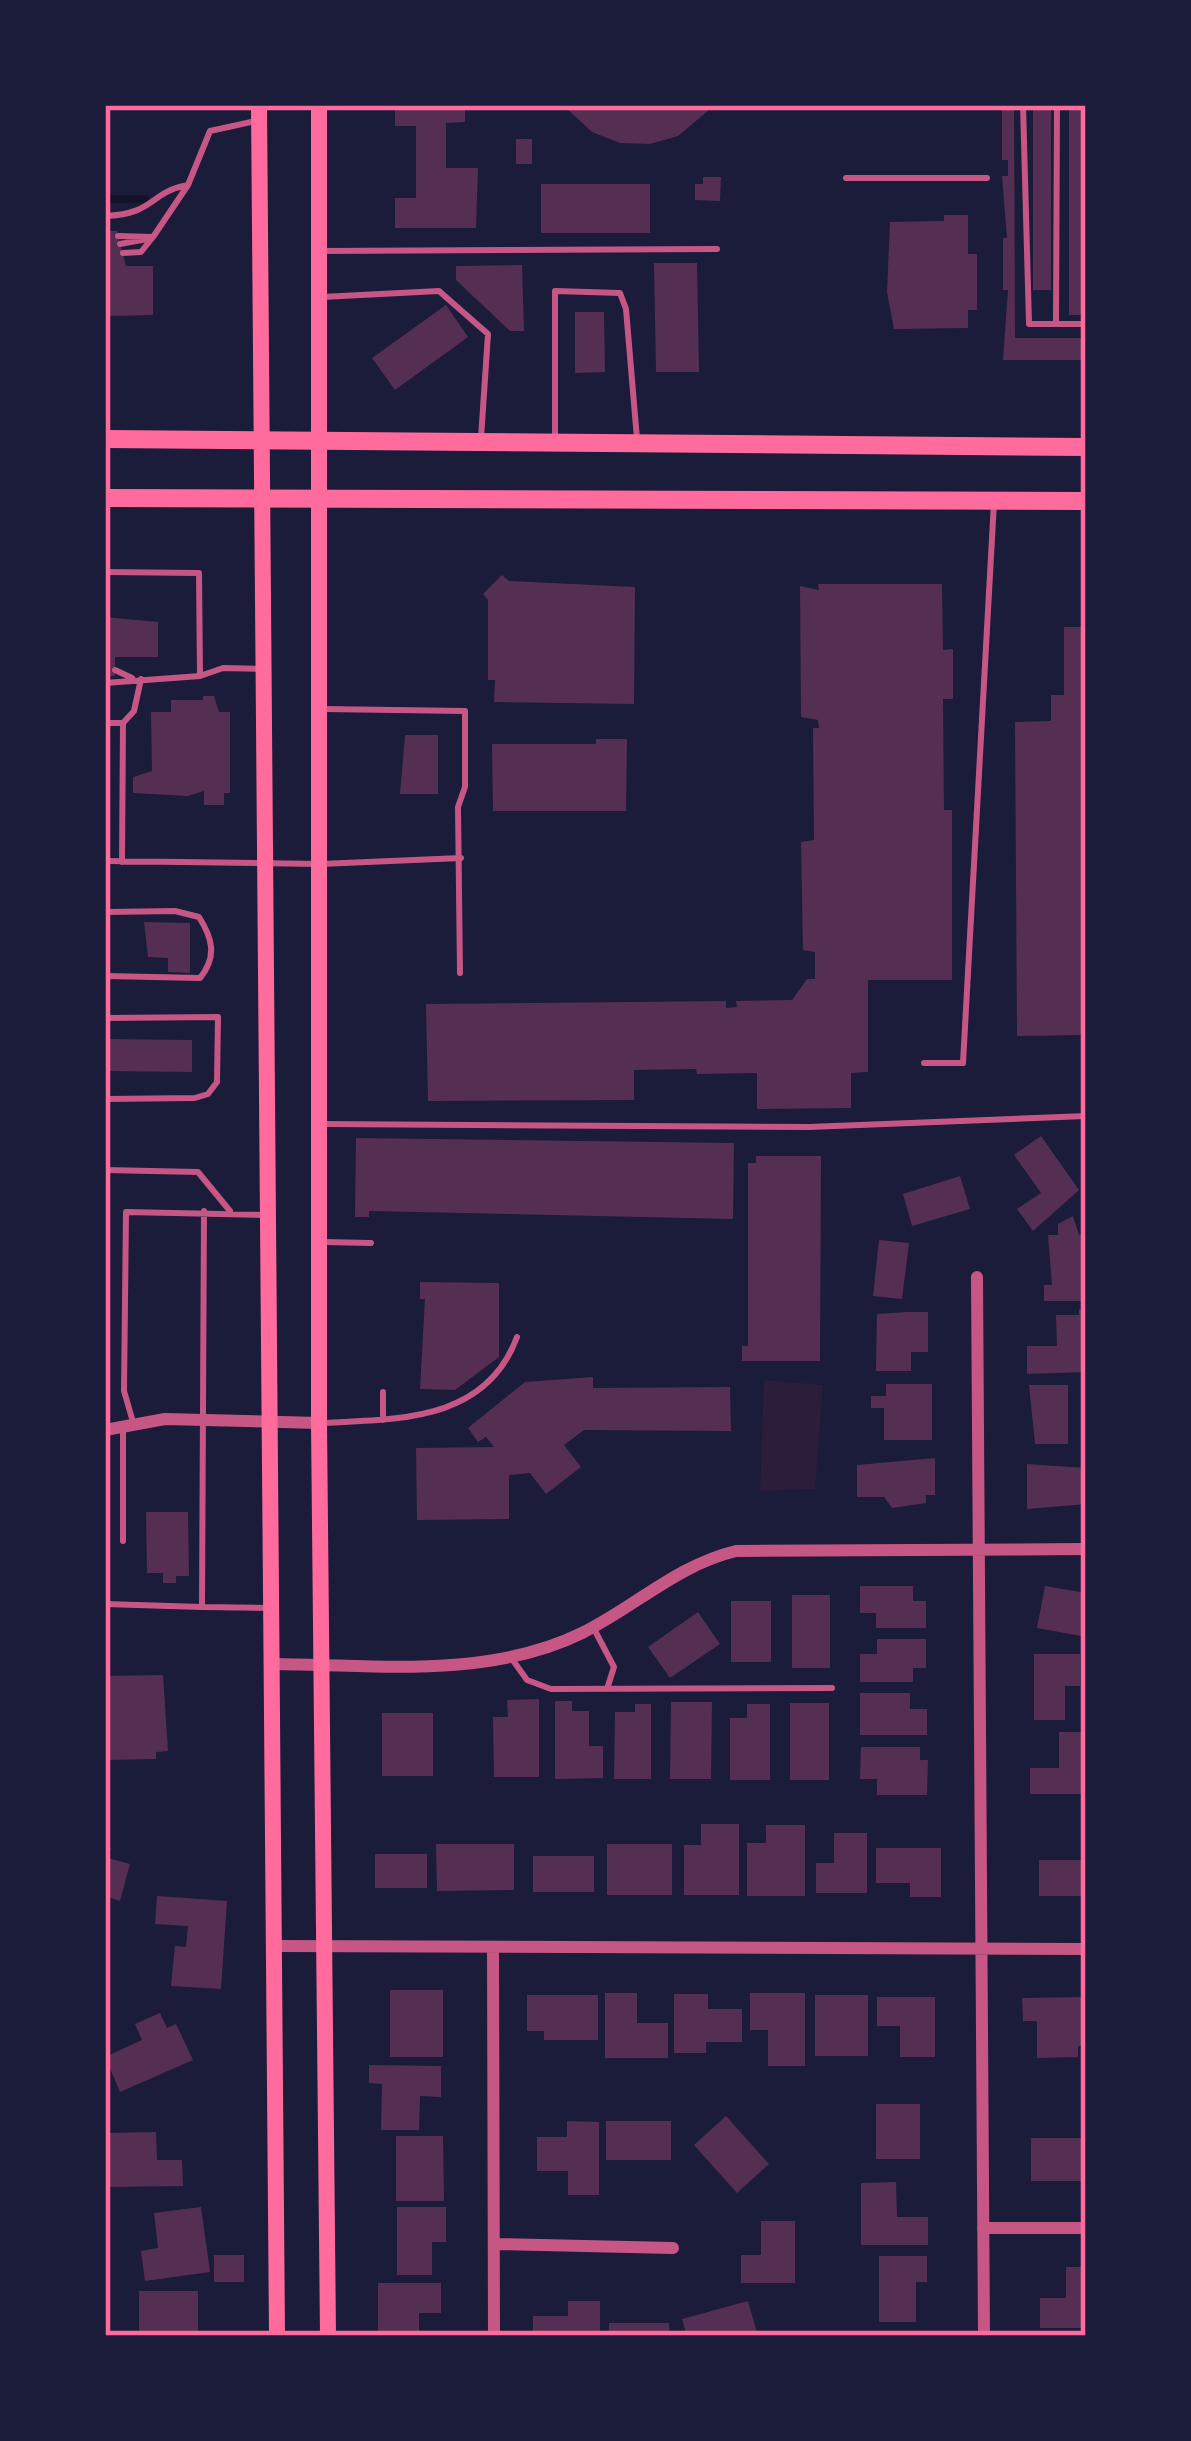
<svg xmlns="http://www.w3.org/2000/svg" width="1191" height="2441" font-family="'Source Serif 4',serif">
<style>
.green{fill:#2a1e3b}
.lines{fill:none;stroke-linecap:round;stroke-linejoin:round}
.stream{stroke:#12122b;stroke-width:8}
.building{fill:#542f53}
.service{stroke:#c65784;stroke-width:6}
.minor{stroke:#c65784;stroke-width:12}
.secondary{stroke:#ff6b9d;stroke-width:16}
.primary{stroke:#ff6b9d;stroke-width:18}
.neatline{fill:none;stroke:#ff6b9d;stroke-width:4.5}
</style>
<rect width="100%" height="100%" fill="#1b1b3a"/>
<path class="green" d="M764,1380L823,1385L815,1489L760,1491Z"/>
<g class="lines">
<path class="stream" d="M105,199H145"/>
</g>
<path class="building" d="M395,105H465V122L446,123V168H478L476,228H395V198H416V126H395Z
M563,105H715L678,136L650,144L620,143L592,132Z
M1014,105L1015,338H1084V360H1003L1008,290H1003V238H1007L1002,176H1008V160H1002V109Z
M1033,105H1051V290H1033Z
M1069,105H1086V315H1069Z
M516,139H532V164H516Z
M703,177H721L720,201L695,200V184H703Z
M541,184H650V233H541Z
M944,215H968V254H977V310H968V328L894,329L887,292L890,222L944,221Z
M105,231H117L126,266H153V315L105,316Z
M654,263H697L699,372H656Z
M522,265L524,331H510L456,280V266Z
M446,305L468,337L395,390L372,358Z
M575,312H604L605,372L575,373Z
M502,575L509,581L635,587L634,704L494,702L495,680H488V600L483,594Z
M818,584H942L943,650L953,649V699H943L944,810H952V980H868V1072L851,1073V1108L757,1109V1073L697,1074L696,1069L634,1070V1100L428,1101L426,1004L726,1001V1008L737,1007L736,1001L792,1000L807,979H815V952L803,950L801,842L814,840L813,728H819L818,720L801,717L800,586L819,590Z
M105,617L158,622V657H115V676L105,677Z
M1064,627H1086V1035L1017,1036L1015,722L1051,721V695H1064Z
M203,696H214L219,712H230V793H224V805H204V791L188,796L133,793V777L152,771L151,712H171V700H203Z
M405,735H438V794H400Z
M596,739H627L626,811H493L492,744H596Z
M144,922L190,923V973L168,972V958L148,957Z
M105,1039L192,1040V1072L105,1071Z
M1041,1136L1079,1190L1033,1231L1017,1209L1041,1193L1014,1155Z
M356,1138L734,1143L733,1219L369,1211V1217H355Z
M756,1156H821L820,1361H742V1346H748V1163H756Z
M960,1176L970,1209L912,1226L903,1194Z
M1073,1216L1079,1235H1085L1086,1301H1044V1285H1052L1048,1235H1058V1224Z
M879,1240L909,1243L902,1299L873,1296Z
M420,1282L499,1283V1357L455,1390L420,1389L425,1299H420Z
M1079,1309H1086V1372L1027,1374V1346H1057L1056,1315H1079Z
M907,1312H928V1352H911V1371H876L877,1314Z
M593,1377V1388L730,1387L731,1431L584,1430L564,1445L581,1467L546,1494L530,1473L509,1475V1519L417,1520L416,1448L494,1447L486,1437L478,1442L468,1428L525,1382Z
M886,1384H932V1440H884V1408H871V1396H886Z
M1029,1385H1068V1444H1035Z
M935,1458V1495H926V1503L892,1508L884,1497H857V1465Z
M1027,1464L1086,1468V1504L1027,1509Z
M146,1512H188L189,1576H176V1583H163V1573H147Z
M860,1586H913V1601H926V1628H876V1613H860Z
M1045,1586L1086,1593V1637L1037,1628Z
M792,1595H830V1668H792Z
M731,1601H771V1662H731Z
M698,1612L720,1644L670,1678L648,1647Z
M877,1639H926V1668H913V1682H860V1654H877Z
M1034,1654H1080V1686H1065V1720H1034Z
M163,1675L168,1751L156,1752V1759L105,1760V1676Z
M860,1693H910V1709H927V1735H860Z
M539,1699V1777H494L493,1717H508L507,1700Z
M555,1701H572V1711H589V1746H603V1778L555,1779Z
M671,1702H712L711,1779H670Z
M790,1703H829V1780H790Z
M635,1704H651V1779H614L615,1712H635Z
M747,1704H770V1780H730V1718H747Z
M382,1713H433V1776H382Z
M1059,1732H1086V1794H1030V1768H1059Z
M861,1747H920V1760H928L927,1795H877V1779H860Z
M701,1824H739V1895H684V1845H701Z
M766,1825H805V1896H747V1843H766Z
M834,1833H867V1893H816V1863H834Z
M436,1844H514V1890L437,1891Z
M607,1844H672V1895H607Z
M105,1846L111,1848L108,1858L130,1864L120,1901L105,1896Z
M876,1848H941V1897H910V1883H876Z
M375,1854H427V1888H375Z
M533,1856H594V1892H533Z
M1039,1860H1086V1896H1039Z
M157,1896L227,1901L221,1989L171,1986L175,1946L186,1947L188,1926L155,1924Z
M390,1990H443V2057H390Z
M605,1993H637V2023H668V2058H605Z
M750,1993H805V2066H768V2030H750Z
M674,1994H708V2009H742V2042H706V2053H674Z
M527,1995H598V2040H544V2031H527Z
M815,1995H868V2056H815Z
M877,1997H935V2057H900V2026H877Z
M1086,1997V2046H1078V2057L1037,2058V2021H1023L1022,1998Z
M160,2013L167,2028L176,2024L193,2060L120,2092L105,2057L142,2040L135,2024Z
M369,2065L441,2066V2097L420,2096L419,2130H381L382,2084L369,2083Z
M876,2104H920V2159H876Z
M726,2116L769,2164L737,2193L694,2145Z
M567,2121L599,2122V2195H568V2171H537V2137H567Z
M606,2121H671V2160H606Z
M156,2132L157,2160H182L183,2186L105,2187V2133Z
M396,2136H443L444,2201H396Z
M1031,2138H1086V2181H1031Z
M896,2182L897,2217H928V2245H861V2183Z
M201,2207L210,2272L145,2281L141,2251L158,2248L154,2213Z
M397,2207H446V2242H432V2275H397Z
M761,2221H795V2283H741V2255H761Z
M214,2255H244V2282H214Z
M879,2256H927V2282H916V2322H879Z
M1066,2267H1086V2328H1040V2298H1066Z
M378,2283H441V2313H419V2336H378Z
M139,2291H198V2336H139Z
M568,2301H600V2336H533V2316H568Z
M748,2301L758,2336H687L682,2319Z
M609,2323H669L670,2336H609Z"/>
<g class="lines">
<path class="service" d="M1023,105L1029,324H1086
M846,178H987
M105,216C156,214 149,192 188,185L210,131L256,121
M118,236L153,237L188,185
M120,244L147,239
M320,251L717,249
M123,253L141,252L153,237
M322,297L439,291L488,334L481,438
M1056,324L1057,105
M555,437V291L620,293L626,309L637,439
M105,572L199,573L200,676L105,683
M115,670L132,678
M200,676L223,668L261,669
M323,709L465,711V787L458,807L460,973
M105,723H123
M105,861L320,864L461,858
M122,862L123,723L134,711L141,679
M105,912L175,911L199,917C213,939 217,957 200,978L105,976
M105,1018L218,1017L217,1082L208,1094L195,1098L105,1099
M924,1063H963L994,502
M323,1124L809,1127L1086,1116
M105,1170L198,1172L230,1211
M204,1211L202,1607L269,1608
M323,1242L371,1243
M383,1392V1420
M133,1422L124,1391L126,1212L267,1215
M322,1423C398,1419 486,1422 517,1337
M123,1429V1541
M105,1604L202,1607
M593,1627L614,1667L607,1689
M512,1659L527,1680L551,1689L832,1688"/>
<path class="minor" d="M977,1277L984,2336
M105,1430L165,1419L319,1423
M273,1664C374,1665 489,1679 582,1633C635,1607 677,1565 736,1551L1086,1549
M276,1946L1086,1949
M493,1947L494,2336
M983,2228H1086
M494,2244L673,2248"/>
<path class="secondary" d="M259,105L277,2336
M319,105V1423L328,2336"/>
<path class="primary" d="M105,439L1086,447
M105,498L1086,501"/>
</g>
<rect width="1191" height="2441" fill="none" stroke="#1b1b3a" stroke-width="216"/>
<rect x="108" y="108" width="975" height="2225" class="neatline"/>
</svg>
